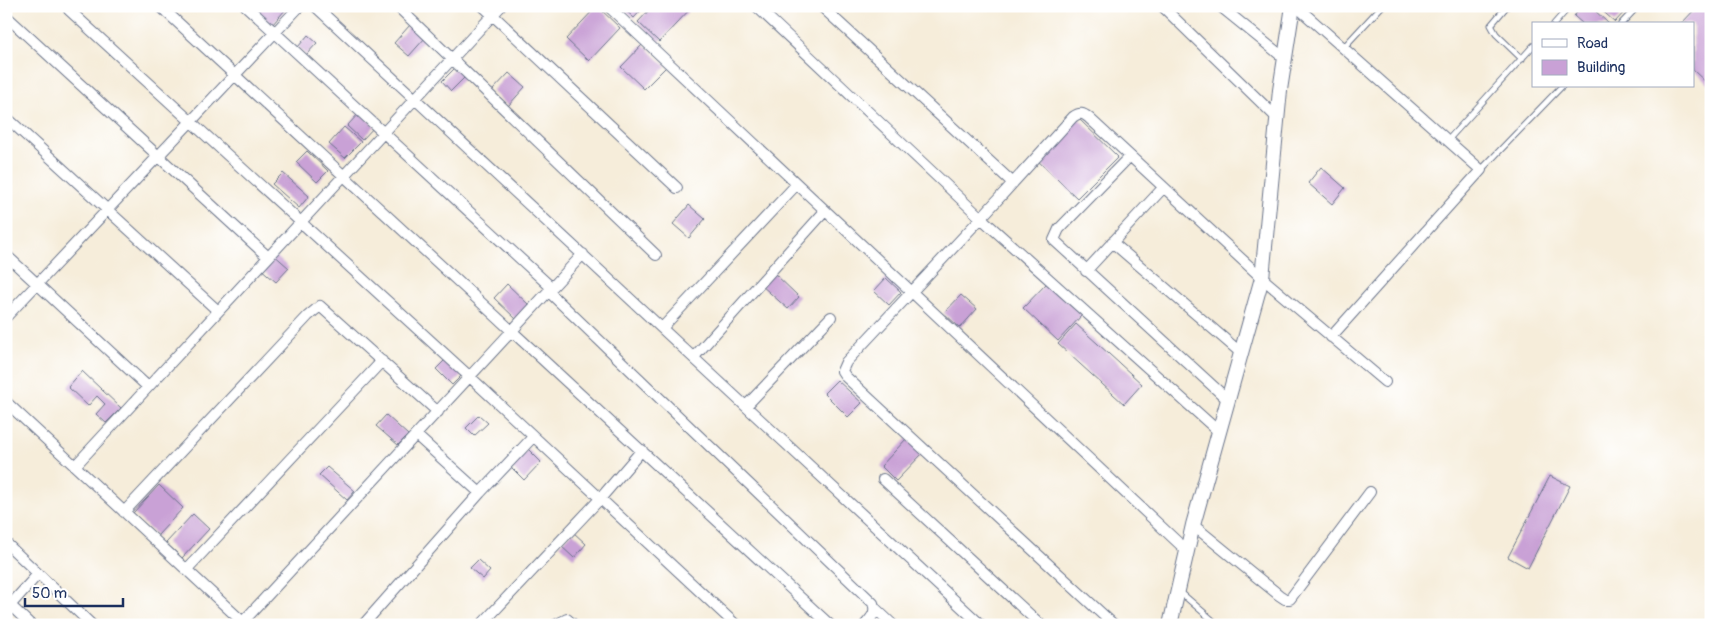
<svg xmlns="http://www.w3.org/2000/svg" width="1717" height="631" font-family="Pangolin,sans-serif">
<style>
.building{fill:#c9a1d6}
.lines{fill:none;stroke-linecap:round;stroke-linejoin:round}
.lane-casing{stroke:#687289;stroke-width:7}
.street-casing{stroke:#687289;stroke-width:12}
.secondary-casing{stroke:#687289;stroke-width:16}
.lane{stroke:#fff;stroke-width:5}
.street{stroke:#fff;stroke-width:10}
.secondary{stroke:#fff;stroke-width:14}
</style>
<rect width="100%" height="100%" fill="#fff"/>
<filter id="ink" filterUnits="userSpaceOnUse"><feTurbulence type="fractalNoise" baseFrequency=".02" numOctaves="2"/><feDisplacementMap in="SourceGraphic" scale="10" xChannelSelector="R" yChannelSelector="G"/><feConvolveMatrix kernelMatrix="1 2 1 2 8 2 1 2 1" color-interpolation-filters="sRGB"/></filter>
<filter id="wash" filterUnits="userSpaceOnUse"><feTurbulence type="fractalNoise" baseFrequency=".0096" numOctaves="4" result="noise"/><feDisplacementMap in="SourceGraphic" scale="20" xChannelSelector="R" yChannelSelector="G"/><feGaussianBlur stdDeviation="1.12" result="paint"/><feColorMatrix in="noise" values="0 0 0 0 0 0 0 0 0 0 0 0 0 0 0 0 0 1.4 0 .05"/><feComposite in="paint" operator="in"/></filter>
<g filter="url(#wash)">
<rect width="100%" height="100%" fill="#f6edda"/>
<g id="blocks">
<path class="building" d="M260,6H283L286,9L272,25L257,10Z
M597,6L620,28L589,61L566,39Z
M621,6H645L634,18Z
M653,6H693L659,42L638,22Z
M1578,6H1590L1609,24H1583L1574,16L1580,9Z
M1597,6H1624L1627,9L1615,22Z
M1698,6H1711V87L1693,70V24H1681Z
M410,25L425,38L409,56L394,43Z
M308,35L317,43L306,55L298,47Z
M643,44L666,67L644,89L621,67Z
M455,68L465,77L451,91L442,81Z
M509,73L525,87L508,106L492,91Z
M360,112L375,126L362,140L347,126Z
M1077,117L1118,157L1077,198L1036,159Z
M344,127L361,142L345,158L329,144Z
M307,151L328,171L317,182L296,162Z
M1321,167L1345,188L1332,204L1308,183Z
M283,173L309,196L299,208L272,184Z
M689,205L705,219L689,238L673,224Z
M272,253L289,268L276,282L259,267Z
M773,272L799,297L788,309L761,285Z
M886,278L901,292L889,305L874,291Z
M1048,282L1082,315L1058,341L1023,308Z
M507,284L529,305L516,319L494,298Z
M961,295L977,309L960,328L944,313Z
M1076,324L1142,384L1124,404L1058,344Z
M447,358L463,374L452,385L436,369Z
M82,371L121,408L106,423L96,414L105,404L97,396L88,406L68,387Z
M837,380L862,403L848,417L824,393Z
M386,415L408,435L398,445L376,426Z
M479,415L488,423L474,436L466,428Z
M907,438L923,453L896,481L881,466Z
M528,449L541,462L524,480L511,467Z
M327,467L355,491L347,500L319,475Z
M1550,476L1570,486L1528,568L1508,557Z
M159,485L183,508L157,536L133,513Z
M193,514L209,529L182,558L166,543Z
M573,532L586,544L574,558L560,545Z
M478,560L490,571L483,579L470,568Z"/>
</g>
</g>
<g filter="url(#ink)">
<use href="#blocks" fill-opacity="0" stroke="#687289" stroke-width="1"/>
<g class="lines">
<defs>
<path id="lane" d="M1507,6L1491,25L1496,34L1522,59
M1554,24L1570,6
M1621,24L1638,6
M1343,48L1382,6
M1448,140L1533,46
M1481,170L1562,86
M1180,592L1218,625"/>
<path id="street" d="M160,6L830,625
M246,6L552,288
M315,6L981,625
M397,6L656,255
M483,6L677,188
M608,6L1187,551
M756,6L981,218L1218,431
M821,6L1013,183
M1162,6L1277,118
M1220,6L1284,58
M1296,6L1481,170L1331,337
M69,10L470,377L736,625
M6,16L268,257
M6,117L218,311
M1130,156L1059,229L1054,240L1227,399
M1112,242L1241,353
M6,255L148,387
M1086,271L1163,188
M549,292L873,603C877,613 871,618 865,625
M6,317L300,6
M662,328L797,184
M694,357L825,211
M6,402L246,625
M746,406L831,317
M416,435L480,493
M75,466L501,6
M883,479L1041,625
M124,512L308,316L320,306L438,412
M1193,525L1279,595L1285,599H1290L1370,492
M6,543L92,625
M187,569L382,361
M10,605L31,625
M875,608L893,625
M6,610L38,574
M240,625L583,254
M363,625L480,493L533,437
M481,625L599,500L642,450
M555,625L567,619L574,625
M1114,625L846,377L842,371L846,362L981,218L1073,117C1080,112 1083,113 1089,118L1262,278L1385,382"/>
<path id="secondary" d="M1170,625L1193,525L1262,278L1280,90L1293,6"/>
</defs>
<use href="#lane" class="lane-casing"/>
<use href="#street" class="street-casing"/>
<use href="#secondary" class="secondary-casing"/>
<use href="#lane" class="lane"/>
<use href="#street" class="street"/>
<use href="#secondary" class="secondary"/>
</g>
</g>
<rect width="1717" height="631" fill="none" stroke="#fff" stroke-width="25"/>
<rect x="1532" y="22" width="162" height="65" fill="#ffffff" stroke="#a4acbf"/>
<rect x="1542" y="39" width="25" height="8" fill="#ffffff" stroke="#a4acbf"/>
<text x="1577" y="48" font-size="15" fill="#1b2f5e">Road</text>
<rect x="1542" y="60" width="25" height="15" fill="#c9a1d6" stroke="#a4acbf"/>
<text x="1577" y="72" font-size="15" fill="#1b2f5e">Building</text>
<path d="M25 598v8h98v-8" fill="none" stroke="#1b2f5e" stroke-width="2.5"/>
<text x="32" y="598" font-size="15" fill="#1b2f5e" stroke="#ffffff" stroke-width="4" paint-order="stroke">50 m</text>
</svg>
